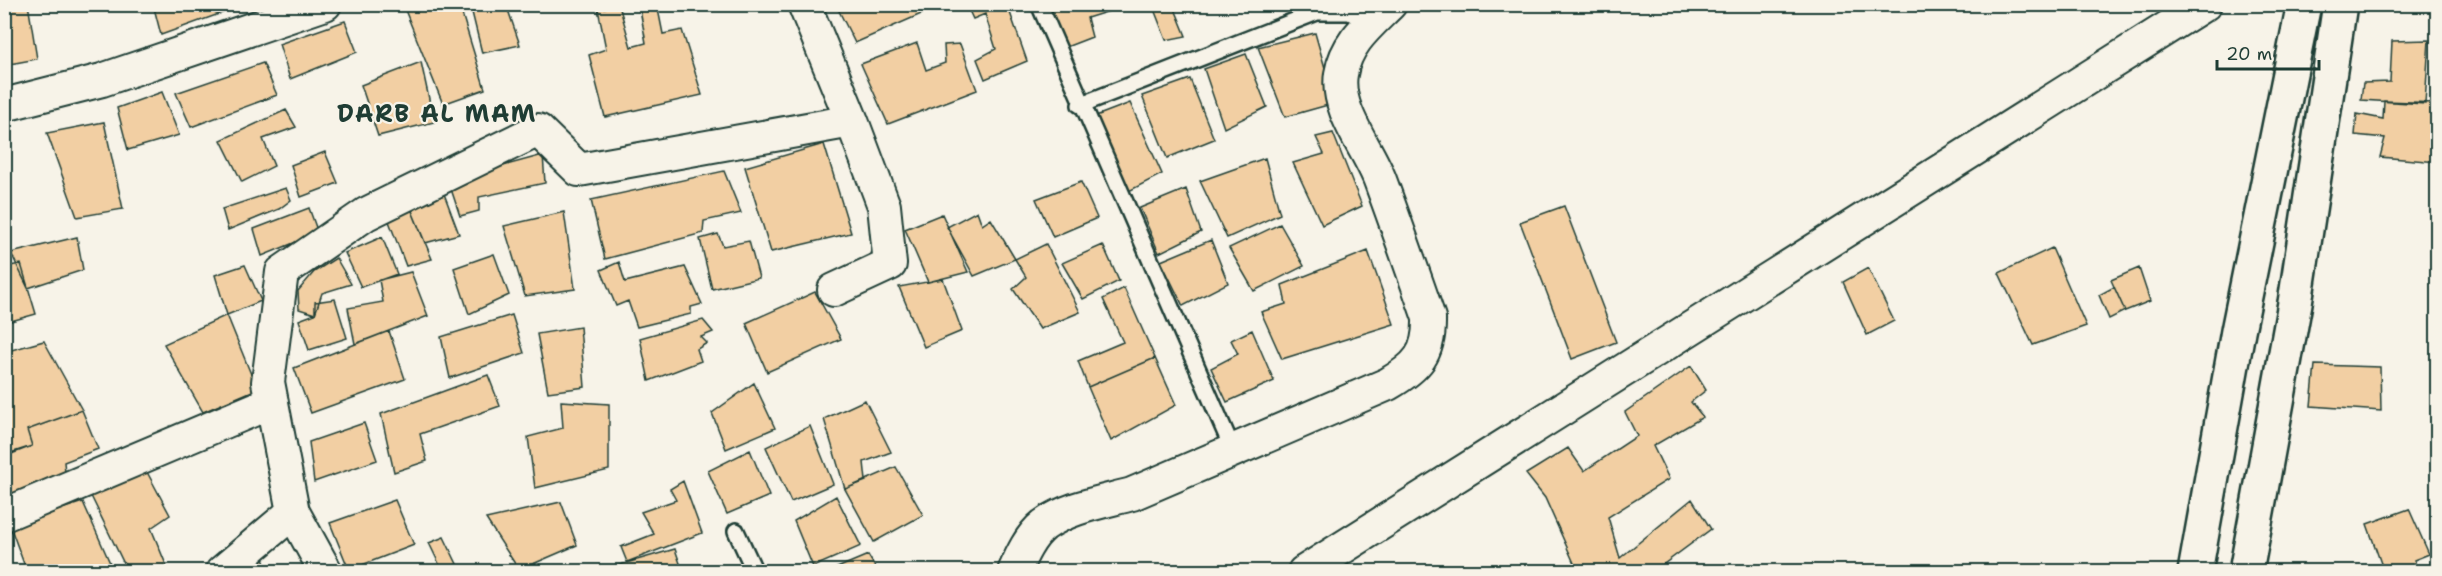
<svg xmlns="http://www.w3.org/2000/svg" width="2442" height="576" font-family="'Shantell Sans',sans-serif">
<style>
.building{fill:#f2cfa3;stroke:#1f3d34;stroke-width:1.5}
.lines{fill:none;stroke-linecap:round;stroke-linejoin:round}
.service-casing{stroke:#1f3d34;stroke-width:20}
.minor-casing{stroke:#1f3d34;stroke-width:36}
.primary-casing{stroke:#1f3d34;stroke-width:38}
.service{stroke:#f7f3e8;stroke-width:15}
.minor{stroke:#f7f3e8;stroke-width:32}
.primary{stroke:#f7f3e8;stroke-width:33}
.labels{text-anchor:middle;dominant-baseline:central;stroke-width:4.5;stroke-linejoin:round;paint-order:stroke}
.district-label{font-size:24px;font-weight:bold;letter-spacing:1.5px;fill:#1f3d34;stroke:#f7f3e8}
</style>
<rect width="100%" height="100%" fill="#f7f3e8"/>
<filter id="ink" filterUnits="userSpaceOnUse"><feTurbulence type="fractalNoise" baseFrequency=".0167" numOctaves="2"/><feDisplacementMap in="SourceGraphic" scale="12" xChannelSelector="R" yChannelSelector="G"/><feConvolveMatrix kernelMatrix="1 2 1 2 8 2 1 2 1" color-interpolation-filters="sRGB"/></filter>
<g filter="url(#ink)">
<path class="building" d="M4,4H28L37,59L4,65Z
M153,4H243L244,5L161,35Z
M459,4L485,89L443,104L403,5Z
M470,4H506L520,45L482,53Z
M639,4H657L663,34L682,30L702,95L605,117L589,55L606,49L598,9L619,5L631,47L646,43Z
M944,4L855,43L836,5L837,4Z
M966,4H1007L1027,61L985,79L977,59L996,49L985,14L973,19Z
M1044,4H1132L1087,18L1092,37L1061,49Z
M1152,4H1173L1186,36L1166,40Z
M345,21L357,52L290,79L279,44Z
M1315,33L1335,103L1285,117L1258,47Z
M2429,40L2425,104L2361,100L2363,83L2390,82L2392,41Z
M917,43L926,70L945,63L944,45L960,44L977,90L888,124L861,64Z
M1246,54L1267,107L1224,128L1204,69Z
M421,62L434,122L378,136L361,85Z
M263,63L277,95L191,127L176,93Z
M1190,79L1214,139L1167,158L1142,96Z
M162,92L179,135L128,150L117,108Z
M2384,101L2438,103V162L2380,157L2385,138L2355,135L2357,114L2383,119Z
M1130,103L1162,174L1127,192L1096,116Z
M286,110L296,127L263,139L274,166L242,182L221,140Z
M104,122L123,209L77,217L47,133Z
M1333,133L1362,206L1322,225L1293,163L1324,154L1316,137Z
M824,144L851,233L771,252L745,167Z
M325,152L338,183L301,197L291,165Z
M543,155L545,183L479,197V211L460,216L450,186L485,171Z
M1265,158L1280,214L1227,238L1200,181Z
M724,171L741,213L704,221L703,233L605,259L591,200Z
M1081,182L1097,218L1053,237L1036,199Z
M286,188L291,200L279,209L228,230L222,209Z
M1186,189L1201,232L1159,253L1140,208Z
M443,191L459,234L425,243L410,206Z
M410,206L432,259L406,266L387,216Z
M1564,206L1616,342L1572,359L1520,222Z
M309,208L318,233L262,256L254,229Z
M977,211L982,225L991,219L1015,259L974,276L947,227Z
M564,212L575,289L525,296L504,226Z
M942,214L968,272L928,282L905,229Z
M1280,224L1304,266L1254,291L1229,248Z
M718,234L723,246L749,241L759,278L712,289L700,239Z
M77,237L83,270L28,288L11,253Z
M382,237L397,274L361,287L345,253Z
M1211,240L1228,283L1183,306L1161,261Z
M1046,244L1080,312L1040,329L1013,289L1026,277L1015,259Z
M1103,245L1119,281L1083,299L1062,263Z
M2052,248L2086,326L2033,345L1999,273Z
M1368,251L1394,324L1282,359L1261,312L1286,304L1282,285Z
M494,254L509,295L469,314L454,268Z
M336,258L351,284L322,293L315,314L299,309L298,291L314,272Z
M619,262L625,282L685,267L702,304L691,307V314L637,327L628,301L616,306L601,270Z
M21,264L36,314L4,323V267Z
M245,265L261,301L227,315L215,275Z
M1868,268L1894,321L1867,335L1843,282Z
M2139,268L2150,301L2125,311L2111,280Z
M411,272L428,316L355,344L348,308L383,302L379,280Z
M943,279L962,331L924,347L899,287Z
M2114,287L2125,311L2109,319L2099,295Z
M1124,288L1155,358L1088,387L1078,361L1123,342L1103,299Z
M815,292L841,339L767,372L746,323Z
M335,299L347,338L309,350L299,320L315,314V302Z
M227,315L257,389L203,412L164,344Z
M512,315L524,353L450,378L441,337Z
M703,320L713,332L701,337L707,343L697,349L701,361L649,381L640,338Z
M580,327L585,387L548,392L537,334Z
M1252,330L1274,381L1227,402L1211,368L1238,354L1231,340Z
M389,331L405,379L311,413L294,368Z
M44,341L82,410L27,430L32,446L4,457V352Z
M1155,358L1176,405L1111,441L1088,387Z
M2315,365L2380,367L2381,411L2311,406Z
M1691,366L1706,390L1691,402L1703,417L1653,446L1669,479L1608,517L1620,558L1692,499L1711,529L1653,572H1578L1545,498L1526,474L1568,448L1584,471L1637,436L1625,412Z
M488,375L500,406L420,434L427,461L394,472L381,414Z
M754,383L775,428L726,449L712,413Z
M865,400L891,452L864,462L866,481L845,489L824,419Z
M561,401L609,404V470L535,488L528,437L563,428Z
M82,410L98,449L64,462L65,472L8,498L4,490V455L32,446L27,430Z
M364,423L377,460L314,482L309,442Z
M810,426L833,484L791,502L766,447Z
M750,450L769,496L727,514L708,471Z
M896,467L923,515L874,542L845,489Z
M147,472L170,515L151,528L169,572H128L91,496Z
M683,481L702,533L627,562L621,547L654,534L641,512L676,500L670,489Z
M836,496L861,546L813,567L794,521Z
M395,500L414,545L349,570L330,523Z
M83,502L114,572H27L10,526Z
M561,502L577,545L519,570L486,519Z
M2409,509L2429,554L2414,560L2418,572H2384L2367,524Z
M444,537L457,564L443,572L429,543Z
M675,549L683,572H618L616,566Z
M868,555L878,572L830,571Z
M262,557L269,572H248L245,566Z"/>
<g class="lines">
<defs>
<path id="service" d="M1039,4L1233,450
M1080,105L1317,12H1350L1370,24
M736,531L755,572"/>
<path id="minor" d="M4,105L102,80L325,4
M834,290L890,264L884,206L852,121
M4,515L272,402
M222,572L293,512
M326,572L293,512L268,382L282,272L366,214L538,130L579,170L852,121L804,4
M1014,572C1021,556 1030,536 1044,525C1069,507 1103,502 1132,494L1388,384C1417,367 1430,354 1429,318C1413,272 1397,226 1380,180C1368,148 1335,110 1341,74C1346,43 1369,25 1390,4
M1304,572L2205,4"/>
<path id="primary" d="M2195,572L2238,331L2304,4
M2246,572L2295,303L2340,4"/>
</defs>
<use href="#service" class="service-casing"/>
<use href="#minor" class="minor-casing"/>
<use href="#primary" class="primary-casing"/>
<use href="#service" class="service"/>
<use href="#minor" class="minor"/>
<use href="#primary" class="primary"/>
</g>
</g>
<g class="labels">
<g class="district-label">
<text x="437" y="114">DARB AL MAM</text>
</g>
</g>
<rect width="2442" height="576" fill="none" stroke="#f7f3e8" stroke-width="24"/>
<rect x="12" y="12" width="2418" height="552" fill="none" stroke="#1f3d34" stroke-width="2" filter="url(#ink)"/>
<path d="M2217 60v9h102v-9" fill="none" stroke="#1f3d34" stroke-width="3"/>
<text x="2226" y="60" font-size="18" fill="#1f3d34" stroke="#f7f3e8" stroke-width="4.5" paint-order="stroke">20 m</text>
</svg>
